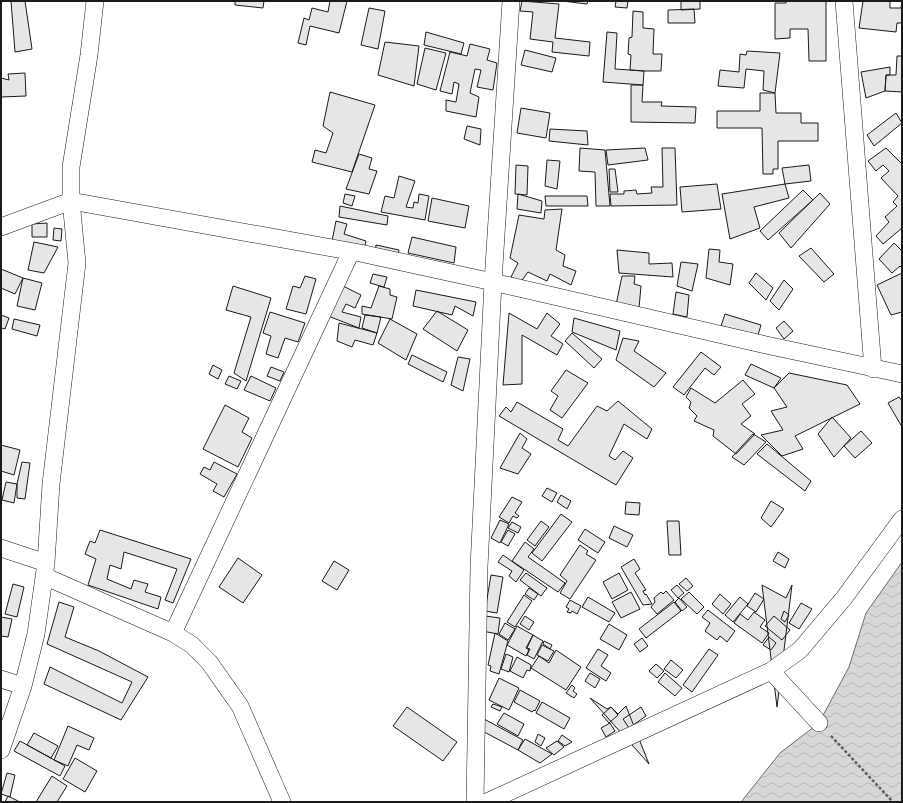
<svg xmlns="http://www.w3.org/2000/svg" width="903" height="803" font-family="Signika,sans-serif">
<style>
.water{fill:url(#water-waves);stroke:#6a6a6a}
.building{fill:#e6e6e6;stroke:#1a1a1a}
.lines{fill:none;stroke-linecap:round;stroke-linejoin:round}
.minor-casing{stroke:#1a1a1a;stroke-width:18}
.path{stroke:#5f5f5f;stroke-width:2.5;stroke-dasharray:3 2;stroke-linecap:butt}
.minor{stroke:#fff;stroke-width:17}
</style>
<defs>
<pattern id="water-waves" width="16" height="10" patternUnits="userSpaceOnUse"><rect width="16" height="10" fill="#d7d7d7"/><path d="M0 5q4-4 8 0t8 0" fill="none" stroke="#b8b8b8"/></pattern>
</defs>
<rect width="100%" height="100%" fill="#fff"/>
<path class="water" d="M902,562V802H741L780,753L819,723L849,667L866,613Z"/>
<path class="building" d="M11,1H25L32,49L15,52Z
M235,1H264L263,8L235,5Z
M330,1H347L339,33L310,26L306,45L298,43L304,18L309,20L312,8L328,12Z
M522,1L559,4L555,38L590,42L589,56L552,52L553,42L530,39L533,12L520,11Z
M562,1H588L587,4Z
M616,1H628L627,8L615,7Z
M681,1H700V9L681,10Z
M786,1H826V61H809L808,29H790V38L775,39V3H786Z
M863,1H890V8H901L902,1V23H897L896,32L859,28Z
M369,8L385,11L378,49L361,45Z
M694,9L695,23H668V10Z
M633,11L643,12V28L654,29L653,54H662L661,71H644L630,70L631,55L628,54L629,38L632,37Z
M426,32L464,43L461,54L424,45Z
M607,32L617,33L615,69L644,71L643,85L603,82Z
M385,42L419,46L414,86L378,75Z
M470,44L490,49L487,60L497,63L493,90L477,87L481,70L475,69L470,93L479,97L476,117L446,111V100L456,102L459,84L454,82L452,94L440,91L450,52L467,56Z
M425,48L446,53L436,90L417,84Z
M525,50L556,58L552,72L521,65Z
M747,51L780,53L775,93L763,90L764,71L746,69L744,88L718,86L720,70L739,72L740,54L746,55Z
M897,56H902V92L885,91L886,75H896Z
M890,67V75H886L885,91L866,98L861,72Z
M25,73L26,96L1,97V78L9,80L8,74Z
M631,85H643L642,102H662L661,106L696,107L695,123L631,122Z
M330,92L375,105L352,172L312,162L315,150L326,153L333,133L323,126Z
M760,93H775L776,113H801V123H818V141H778V169H773V174H763L762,128H717V111H760Z
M521,108L550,113L546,138L517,133Z
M896,113L902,123L874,146L867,135Z
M467,126L481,129L480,145L464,139Z
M550,129L587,131L588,145L549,141Z
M580,148L605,150L610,206H596L595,172L579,171Z
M645,148L648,160L608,165L606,150Z
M662,148H675L677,205L611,206L610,194H624V191L636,190L637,194L652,193L651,187H663Z
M886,148L902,164V228L883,244L876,236L889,222L885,217L897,206L893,202L898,196L881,178L889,171L883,165L876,171L868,161Z
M359,154L372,158L369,169L377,171L369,194L346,189Z
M547,160L560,161L557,189L545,186Z
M516,165L528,166L527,195L515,194Z
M809,165L811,181L785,184L782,168Z
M609,169H615L618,192H610Z
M399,176L415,181L406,207L413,208L414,202L418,203L419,194L429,196L425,220L381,212L385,196L394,198Z
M717,184L721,209L682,212L680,187Z
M785,184L789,198L754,207L760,228L730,239L722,194Z
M803,190L813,200L768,240L760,231Z
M820,193L830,204L791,248L779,233Z
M345,194L355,196L352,206L343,203Z
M518,194L542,201L541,213L517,209Z
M545,196H587L588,206H546Z
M432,198L469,206L465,228L428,221Z
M340,206L388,216L387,225L339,217Z
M562,209L556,250L565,255L563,266L576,271L571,285L550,274L547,281L528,272L520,283L511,277L518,263L510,258L519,215L544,219L545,210Z
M336,221L347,224L344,234L366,241L364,250L332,241Z
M47,223V237H32V224Z
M54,228L62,229L61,241L53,240Z
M412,237L456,247L454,263L408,253Z
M34,242L58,247L44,273L28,270Z
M894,243L902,251V268L900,266L892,273L879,259Z
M376,245L399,250L397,259L375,254Z
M811,248L834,274L824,282L799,256Z
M709,249L720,250L719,262L733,264L730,285L706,278Z
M617,250L649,253V264L672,263L673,277L619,273Z
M681,262L698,264L692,291L677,286Z
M1,269L23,278L15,294L1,288Z
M756,273L773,288L766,300L749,283Z
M902,273V312L891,315L877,285Z
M373,274L387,277L384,287L370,283Z
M305,276L316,279L306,314L286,309L293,286L300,288Z
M622,276H635L634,284L641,286L639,308L616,305Z
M23,278L42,283L35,310L17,306Z
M784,280L793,289L779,310L770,301Z
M341,285L361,295L355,308L346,304L342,312L361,317L359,328L328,316Z
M233,286L271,298L246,381L234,373L251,317L226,310Z
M379,286L390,289V295L397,297L392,319L362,314V306L371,308Z
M416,290L476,302L473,316L455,306L452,315L413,306Z
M676,292L689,295L687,317L673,314Z
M437,311L468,330L457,351L423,329Z
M270,312L305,323L298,342L285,338L278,358L266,354L271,336L263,333Z
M509,313L537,329L547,313L560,324L551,336L563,344L557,355L522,335V384L503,385Z
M725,314L761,325L758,335L721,326Z
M1,315L9,318L5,329L1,328Z
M365,315L381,317L377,333L362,328Z
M574,318L620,331L616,350L572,332Z
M14,319L40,325L37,336L12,329Z
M390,319L417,334L406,360L378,343Z
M784,321L793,331L784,339L776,328Z
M339,323L377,333L373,345L355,340L352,347L337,341Z
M572,333L602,359L594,368L565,341Z
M623,338L639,341L634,351L666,373L654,387L616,360Z
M701,352L721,367L714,375L705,368L684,395L673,387Z
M412,355L447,372L443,382L408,364Z
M458,357L470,359L463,391L451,385Z
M751,364L781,378L774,388L745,375Z
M213,365L222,370L218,379L209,374Z
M271,367L284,372L280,381L267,376Z
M566,370L588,383L562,418L550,410L558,396L551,391Z
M789,373L847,385L860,404L795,436L803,449L782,456L761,435L783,430L771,411L787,407L774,388Z
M229,376L241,381L237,389L225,384Z
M251,376L276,388L270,401L244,390Z
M743,380L755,394L742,404L751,416L741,424L755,434L736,454L713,436L714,430L694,421L697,416L689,408L691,402L686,397L691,388L715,403Z
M899,397L902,401V427L888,403Z
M618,401L652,429L647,439L624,424L609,456L615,460L623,451L633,458L616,485L499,416L506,407L511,412L517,402L563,429L558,440L568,446L597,406L607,411Z
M225,405L249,418L242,432L252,438L238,467L203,449Z
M832,417L851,438L834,457L818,434Z
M861,431L872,443L855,458L844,446Z
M520,433L527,439L522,448L531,454L518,474L500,468Z
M753,434L766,442L744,465L732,457Z
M767,444L811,481L805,491L757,454Z
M1,445L20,450L14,475L1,471Z
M22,462L30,463L25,499L17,498V484Z
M214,462L237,474L224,497L213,491L217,484L200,474L204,467L210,470Z
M6,482L17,484L14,503L2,500Z
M547,488L557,493L552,502L542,496Z
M561,495L571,501L567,509L557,502Z
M512,497L522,502L515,513L519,516L517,518L513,516L509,523L499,517Z
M771,501L784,509L771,527L761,518Z
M626,502L640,503L639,515L625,514Z
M561,514L572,522L542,561L532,553Z
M500,520L509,524L500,543L491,538Z
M541,521L549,527L535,546L527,540Z
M667,521H679L681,555H669Z
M512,522L521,527L518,533L508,528Z
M614,526L633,535L627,547L609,538Z
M585,529L605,542L598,553L578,540Z
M100,530L191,559L173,603L165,600L177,569L124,552L121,569L110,565L107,579L131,589L134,580L148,584L145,592L161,597L158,609L88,585L96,559L85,554L90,541L95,543Z
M508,530L515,534L508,546L501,542Z
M525,542L534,549L528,557L565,583L558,592L512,561Z
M580,545L588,551L586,554L596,560L570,599L560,593L567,581L560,575Z
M778,552L789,559L785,568L773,561Z
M503,555L524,570L516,582L509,576L512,571L498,562Z
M238,558L262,575L243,603L219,587Z
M634,559L640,569L635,573L646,590L643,591L645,595L646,594L652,604L643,605L621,567Z
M334,561L349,570L337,590L322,581Z
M526,573L547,588L541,596L520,580Z
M619,573L628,590L612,599L603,582Z
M491,575L503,577L497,613L485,611Z
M686,578L693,586L687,591L679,584Z
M13,584L24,587L17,617L5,614Z
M677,585L684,593L678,598L671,590Z
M762,585L786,598L792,585L777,707Z
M529,588L538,594L534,600L525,594Z
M666,591L674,600L657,614L651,607L655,602L654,598L661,592L663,594Z
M631,592L640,609L621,618L612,602Z
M689,592L704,607L697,614L681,599Z
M755,593L764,599L756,612L747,606Z
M720,594L731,604L723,614L712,604Z
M524,595L532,601L515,627L507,622Z
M588,597L615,613L609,622L582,607Z
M740,597L748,604L733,622L725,615Z
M679,598L687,607L682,611L675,602Z
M570,600L581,606L577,614L572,611L571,613L567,612L569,609L566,607Z
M59,602L74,607L65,637L99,651L148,677L121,720L44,684L50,667L122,703L132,682L47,644Z
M674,602L681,611L646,638L639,629Z
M801,603L812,609L799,629L789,623Z
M708,610L735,631L727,642L720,636L717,640L705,631L710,623L702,617Z
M784,611L789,615L785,622L781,619Z
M754,612L765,620L760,627L769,633L762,643L734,623L740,614L748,620Z
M485,616L500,618L498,634L482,631Z
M525,616L534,622L529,630L520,624Z
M774,616L790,630L782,640L765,626Z
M1,617L12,619L8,637L1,636Z
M505,623L515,629L508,640L499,634Z
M609,624L627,635L619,650L600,639Z
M517,626L533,635L526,648L529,650L526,656L507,645Z
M495,633L508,641L499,674L490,671L491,666L488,665Z
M533,635L543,641L534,659L527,655L530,649L527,648Z
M769,637L776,643L771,650L763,645Z
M642,638L648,646L640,652L634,644Z
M544,641L552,645L550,649L543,644Z
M542,645L554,651L548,661L537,655Z
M598,649L608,655L601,666L611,673L606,681L586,668Z
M709,649L718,655L692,692L683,685Z
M556,650L581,667L566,690L531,668L539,656L549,663Z
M506,654L513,657L509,672L501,669Z
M517,657L531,665L530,671L527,670L523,678L510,671Z
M671,660L683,670L676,678L664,669Z
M656,664L664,671L657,678L649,671Z
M590,673L600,679L595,688L585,681Z
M665,673L682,688L675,696L658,682Z
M499,678L519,688L509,710L489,700Z
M572,685L575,688L573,691L577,694L574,698L566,693Z
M520,690L540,701L535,711L534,710L532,712L514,702Z
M590,698L607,709L611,707L618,714L626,706L649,764Z
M542,702L570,718L564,729L536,713Z
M493,704L502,707L500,711L491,707Z
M407,707L457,742L443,761L393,726Z
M611,707L618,715L609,723L602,715Z
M641,707L646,716L629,728L623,719Z
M504,713L524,724L518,736L497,724Z
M484,719L523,740L518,750L473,726Z
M610,723L615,731L606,737L601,728Z
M68,726L94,738L89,750L77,745L68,766L54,760Z
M34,733L58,746L51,758L27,745Z
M538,734L545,738L541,746L535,742Z
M562,735L572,742L565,746L558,741Z
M525,739L552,754L540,763L518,750Z
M20,741L65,766L60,776L14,751Z
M557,741L564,747L554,755L546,748Z
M75,758L97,771L85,792L63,779Z
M7,773L15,775L10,797L1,794Z
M52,776L67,786L57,802H36Z
M8,796L20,802H5Z"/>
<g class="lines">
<defs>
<path id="minor" d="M844,1L873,369
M1,227L71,201L360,253L493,282L766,345L902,374
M1,548L46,563
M44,576L173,633L192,645L209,662L240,706L282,802
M173,633L351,252
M771,671L819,723
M1,679L23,686
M1,750L23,686L36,634L46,563L51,484L77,263L71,201V167L89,55L95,1
M475,802L479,567L493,282L511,1
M487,802L771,671L800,650L844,598L902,519"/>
</defs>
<use href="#minor" class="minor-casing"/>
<path class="path" d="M831,736L893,802"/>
<use href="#minor" class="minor"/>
</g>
<rect width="903" height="803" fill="none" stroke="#1a1a1a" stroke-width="4"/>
</svg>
